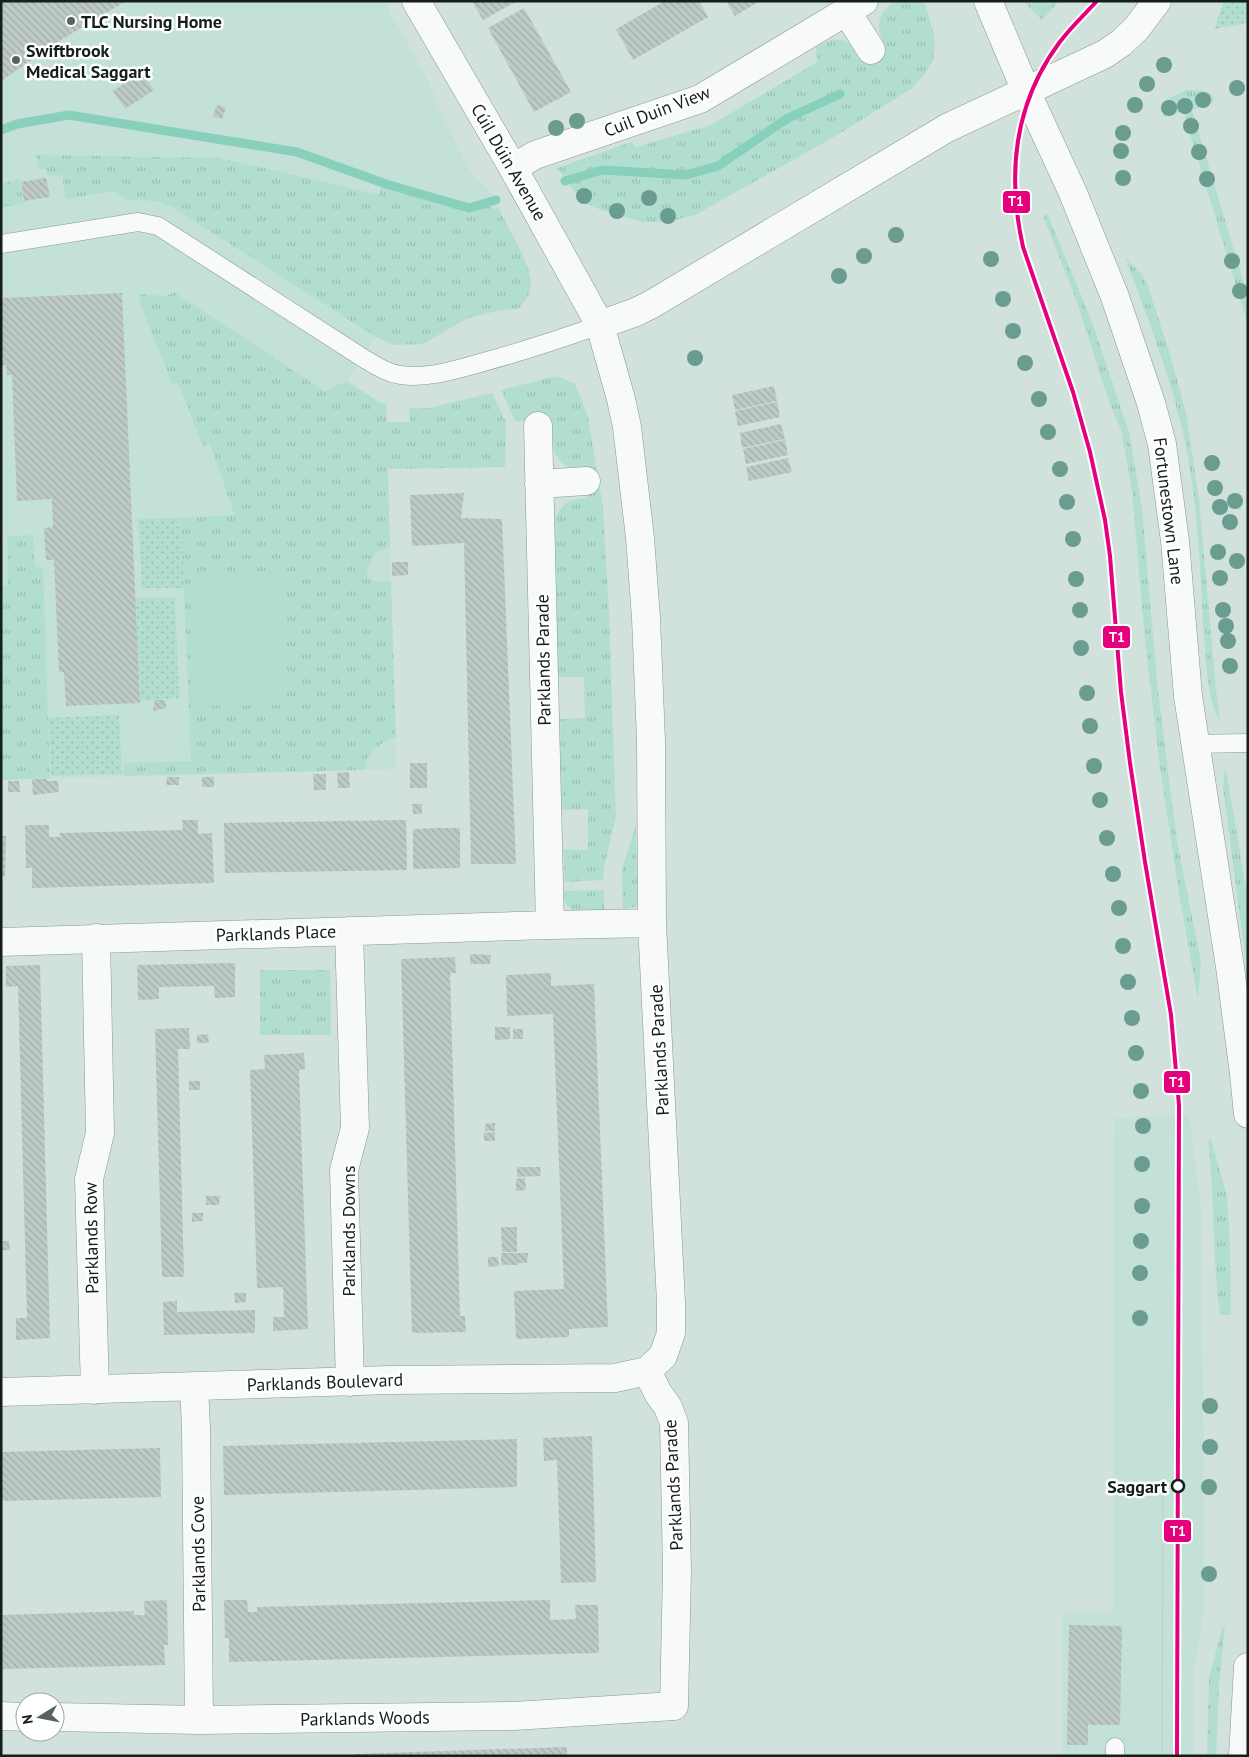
<svg xmlns="http://www.w3.org/2000/svg" width="1249" height="1757" font-family="'PT Sans',sans-serif">
<style>
.built{fill:#c4e1d8}
.grass{fill:url(#grass-tufts)}
.park{fill:url(#park-dots)}
.pitch{fill:#b2ded0}
.lines{fill:none;stroke-linecap:round;stroke-linejoin:round}
.stream{stroke:#88d0bc;stroke-width:9}
.building{fill:url(#building-back-hatch)}
.service-casing{stroke:#8a9692;stroke-width:19}
.minor-casing{stroke:#8a9692;stroke-width:29}
.tertiary-casing{stroke:#8a9692;stroke-width:29}
.service{stroke:#f8fafa;stroke-width:18}
.minor{stroke:#f8fafa;stroke-width:28}
.tertiary{stroke:#f8fafa;stroke-width:28}
.tram{stroke:#c7cbc9;stroke-width:1}
.tram-1-casing{stroke:#fff;stroke-width:8}
.tram-1{stroke:#e5007d;stroke-width:4}
.tree{fill:#6a9c8f}
.poi-dot{fill:#56635f;stroke:#fff;stroke-width:2}
.stop-dot{fill:#fff;stroke:#141f1b;stroke-width:2.5}
.labels{text-anchor:middle;dominant-baseline:central;stroke-width:5;stroke-linejoin:round;paint-order:stroke}
.poi-label{font-size:18px;font-weight:bold;fill:#141f1b;stroke:#fff;text-anchor:start}
.street-label{font-size:18px;fill:#141f1b;stroke:#fff}
.stop-label{font-size:18px;font-weight:bold;fill:#141f1b;stroke:#fff;text-anchor:end}
.line-badge{stroke:#fff;stroke-width:2}
.badge-label{font-size:14px;text-anchor:middle;font-weight:bold;fill:#fff}
</style>
<defs>
<pattern id="grass-tufts" width="24" height="20" patternUnits="userSpaceOnUse" patternTransform="scale(1.25)"><rect width="24" height="20" fill="#b2ded0"/><path d="M3 7l-1-3M5 7V3M7 7l1-3M15 17l-1-3M17 17v-4M19 17l1-3" fill="none" stroke="#98beb2"/></pattern>
<pattern id="park-dots" width="8" height="8" patternUnits="userSpaceOnUse" patternTransform="scale(1.25)"><rect width="8" height="8" fill="#b2ded0"/><path d="M2 2h.1M6 6h.1" fill="none" stroke="#98beb2" stroke-width="1.8" stroke-linecap="round"/></pattern>
<pattern id="building-back-hatch" width="6" height="6" patternUnits="userSpaceOnUse" patternTransform="scale(1.25)"><rect width="6" height="6" fill="#bdcac6"/><path d="M-1 5l2 2M0 0l6 6M5-1l2 2" fill="none" stroke="#a2adaa"/></pattern>
</defs>
<rect width="100%" height="100%" fill="#d1e1dc"/>
<path class="built" d="M1,1H384L431,86L435,99L454,139L473,176L488,188L499,209L380,182L385,323L347,381L379,402L386,404L396,769L1,780Z
M1189,1115L1201,1209L1203,1370L1204,1610L1194,1670L1193,1756H1062V1613H1113L1114,1118Z"/>
<path class="grass" d="M895,1H924L933,31L935,46L933,60L925,74L911,89L834,137L697,214L669,222H642L607,212L583,203L557,168L631,142L636,147L711,125L817,62L816,47C836,35 848,37 860,57L884,43C875,25 878,12 895,1Z
M1023,1H1059L1042,20Z
M1186,90C1196,90 1214,88 1214,102L1192,110L1248,297V325L1183,111L1164,117L1162,107L1164,101Z
M36,155L221,158L380,195V182L499,209C508,228 531,265 531,284C531,294 525,301 519,308L493,312L466,319L423,344L393,345L376,337L172,207L157,201L128,200L114,191L66,199L62,175L48,176L45,169H39Z
M19,178L24,204L1,207V185Z
M1047,213L1093,324L1129,432L1142,508L1157,682L1168,772L1177,841L1201,962L1198,1000L1179,893L1160,767L1145,641L1132,490L1121,430L1109,402L1076,299L1043,216Z
M1125,257L1140,272L1147,284L1170,354L1186,413L1199,499L1216,690L1220,720C1206,701 1207,659 1204,635C1202,618 1202,600 1201,582C1198,538 1195,491 1186,447C1173,382 1148,319 1125,257Z
M174,292L324,391L347,381L379,402L386,404L387,422H410L409,408H429L492,393L506,422L505,467L388,469L390,547L376,552L367,570L368,577L374,581L391,582L396,738C381,740 366,755 364,770L123,776L124,763L191,761L181,518L233,515L234,513L210,444L203,446L178,383L173,386L140,303L141,294L166,296Z
M557,376L575,384L588,417L603,507L609,614L616,817L604,868L603,880L565,882L563,849L588,850V809L562,810L560,719L585,718L584,677H558L555,519C562,503 569,499 587,498L585,471C551,467 553,450 552,421H515L501,390Z
M33,535L35,567H43L50,778L1,780V586L8,585L7,536Z
M1226,770L1248,900V977L1223,788L1224,775Z
M636,824L637,903L635,907L623,910L622,869Z
M604,890V910H571L564,901L565,891Z
M260,970H330L331,1035H260Z
M1211,1139L1227,1196L1230,1245L1231,1315H1220C1212,1257 1215,1198 1208,1140Z
M1225,1627L1219,1684L1216,1756H1207L1209,1678L1222,1628Z"/>
<path class="park" d="M1224,1H1248V23L1214,29Z
M181,518L184,588H142L138,519Z
M136,598H175L179,698L140,701Z
M119,715L122,774L51,776L48,718Z"/>
<path class="pitch" d="M280,574L283,705L196,706L194,575Z"/>
<g class="lines">
<path class="stream" d="M1,130L17,124L69,115L297,152L386,184L469,208L496,200
M565,181L602,170L686,175L718,166L788,118L840,94"/>
</g>
<path class="building" d="M1,1H126L61,40L1,81Z
M472,1H517L483,20Z
M665,1H699L708,17L633,60L616,29Z
M726,1H760L735,16Z
M524,8L571,92L534,112L488,28Z
M141,72L154,90L125,109L113,91Z
M217,105L226,108L222,119L213,116Z
M46,178L50,197L24,201L21,182Z
M122,293L140,703L66,706L64,672H59L54,560H46L44,528L53,527L52,499L17,501L12,375H7L6,365H1V298Z
M774,386L777,401L735,410L732,395Z
M777,402L780,417L738,426L735,411Z
M781,424L785,439L742,448L740,433Z
M785,440L788,455L746,464L743,449Z
M788,458L792,472L749,481L746,467Z
M464,493L461,518L502,519L516,864H471L464,543L412,546L410,495Z
M392,562H408V575L392,576Z
M155,700H165L166,708L153,711Z
M410,763H427V788H410Z
M349,772L350,788H338L337,773Z
M313,774H326V790H314Z
M167,777H179V785H166Z
M202,777H214V787H202Z
M32,779H47V781H58L59,792L33,795Z
M8,781H19L20,792H8Z
M412,804H422V814H413Z
M182,820H198V834L212,833L214,883L32,888V868H26L25,825H49V837H60V833L183,830Z
M406,820L407,870L225,873L224,823Z
M437,828H460V868L413,869V829Z
M1,836H6L5,876H1Z
M470,954L491,955L490,964H470Z
M455,957L456,973H450L458,1250L460,1316H465L466,1332L412,1333L401,959Z
M235,963V997L215,998L214,986L159,987V999L138,1000L137,965Z
M40,965L50,1338L16,1340V1318H27L18,986L6,987V966Z
M551,973V986L594,984L608,1327L569,1329V1337L516,1339L514,1291L564,1289L553,1014L507,1016L506,975Z
M495,1027H510V1039L495,1040Z
M189,1028L190,1049H178L184,1277H162L155,1029Z
M513,1029H523V1039H513Z
M208,1034L209,1043H197V1035Z
M304,1053L305,1069L299,1070L308,1329L273,1331V1317H284L283,1287L257,1288L250,1070L265,1069L264,1055Z
M189,1081H200V1090H189Z
M495,1123V1131H485V1124Z
M495,1132V1141H484V1133Z
M517,1167H540L541,1176L517,1177Z
M525,1178L526,1190L516,1191V1179Z
M206,1196H220L219,1205H206Z
M192,1213H203V1221L192,1222Z
M501,1227H517V1252H502Z
M1,1241H9L10,1250H1Z
M501,1253H528L527,1263H518V1265H501Z
M488,1257H498L499,1266L488,1267Z
M234,1293H246V1302L235,1303Z
M177,1301V1312L255,1310V1333L164,1335L163,1302Z
M592,1436L596,1582L561,1583L557,1460L544,1461L543,1438Z
M517,1439V1487L224,1495L223,1446Z
M160,1448L161,1497L1,1501V1452Z
M167,1600L168,1645H164L165,1665L1,1669V1615L134,1611V1615H145L144,1601Z
M224,1600H247L248,1612H257V1607L550,1600V1620L576,1619L575,1605H598L599,1653L229,1662V1638H225Z
M1069,1625L1122,1626L1120,1725H1088V1745H1067Z
M567,1747V1756H354V1754Z"/>
<g class="lines">
<defs>
<path id="service" d="M1,244L138,222L158,226L363,358C375,365 386,373 401,375C427,379 454,370 480,363C521,352 560,339 600,325
M1195,744L1248,743
M1115,1747V1756"/>
<path id="minor" d="M416,1L513,168L600,325L621,399L627,427L640,538L646,618L651,741L652,923L671,1303V1333L663,1356L647,1371
M847,12L871,50
M513,168L535,155L700,99L864,1
M600,325L636,312L652,304L947,128L1026,91
M538,426L550,925L652,923
M539,484L586,481
M349,931L355,1128L344,1170L350,1382
M1,942L550,925
M194,1387L196,1427L199,1720
M95,1390L89,1179L100,1133L96,938
M1,1392L391,1380L615,1378L647,1371
M1,1716L25,1717
M55,1717L199,1720L514,1716L674,1706L677,1571L674,1423L668,1407L658,1393L647,1371"/>
<path id="tertiary" d="M988,1L1026,91
M1157,1L1136,29L1121,43L1105,54L1026,91L1073,193L1115,297L1151,403L1162,444L1175,541L1188,696L1230,967L1244,1074L1248,1114
M1243,1756L1248,1667"/>
</defs>
<use href="#service" class="service-casing"/>
<use href="#minor" class="minor-casing"/>
<use href="#tertiary" class="tertiary-casing"/>
<use href="#service" class="service"/>
<use href="#minor" class="minor"/>
<use href="#tertiary" class="tertiary"/>
<path class="tram" d="M1162,1756L1163,1486
M1177,1756L1178,1485"/>
<defs>
<path id="tram-1" d="M1097,1C1084,15 1070,28 1059,43C1014,104 1007,175 1023,247L1073,392L1090,452L1105,520L1110,556L1121,692L1130,763L1145,862L1171,1015L1179,1105L1177,1756"/>
</defs>
<use href="#tram-1" class="tram-1-casing"/>
<use href="#tram-1" class="tram-1"/>
</g>
<g class="tree">
<circle cx="1164" cy="65" r="8"/>
<circle cx="1147" cy="84" r="8"/>
<circle cx="1237" cy="88" r="8"/>
<circle cx="1203" cy="100" r="8"/>
<circle cx="1135" cy="105" r="8"/>
<circle cx="1185" cy="106" r="8"/>
<circle cx="1169" cy="108" r="8"/>
<circle cx="577" cy="121" r="8"/>
<circle cx="1191" cy="126" r="8"/>
<circle cx="556" cy="128" r="8"/>
<circle cx="1123" cy="133" r="8"/>
<circle cx="1121" cy="151" r="8"/>
<circle cx="1199" cy="152" r="8"/>
<circle cx="1123" cy="178" r="8"/>
<circle cx="1207" cy="179" r="8"/>
<circle cx="584" cy="196" r="8"/>
<circle cx="649" cy="198" r="8"/>
<circle cx="617" cy="211" r="8"/>
<circle cx="668" cy="216" r="8"/>
<circle cx="896" cy="235" r="8"/>
<circle cx="864" cy="256" r="8"/>
<circle cx="991" cy="259" r="8"/>
<circle cx="1232" cy="261" r="8"/>
<circle cx="839" cy="276" r="8"/>
<circle cx="1240" cy="291" r="8"/>
<circle cx="1003" cy="299" r="8"/>
<circle cx="1013" cy="331" r="8"/>
<circle cx="695" cy="358" r="8"/>
<circle cx="1025" cy="363" r="8"/>
<circle cx="1039" cy="399" r="8"/>
<circle cx="1048" cy="432" r="8"/>
<circle cx="1212" cy="463" r="8"/>
<circle cx="1060" cy="469" r="8"/>
<circle cx="1215" cy="488" r="8"/>
<circle cx="1235" cy="501" r="8"/>
<circle cx="1067" cy="502" r="8"/>
<circle cx="1220" cy="507" r="8"/>
<circle cx="1230" cy="522" r="8"/>
<circle cx="1073" cy="539" r="8"/>
<circle cx="1218" cy="552" r="8"/>
<circle cx="1237" cy="561" r="8"/>
<circle cx="1220" cy="578" r="8"/>
<circle cx="1076" cy="579" r="8"/>
<circle cx="1080" cy="610" r="8"/>
<circle cx="1223" cy="610" r="8"/>
<circle cx="1226" cy="626" r="8"/>
<circle cx="1228" cy="641" r="8"/>
<circle cx="1081" cy="648" r="8"/>
<circle cx="1230" cy="666" r="8"/>
<circle cx="1087" cy="693" r="8"/>
<circle cx="1090" cy="726" r="8"/>
<circle cx="1094" cy="766" r="8"/>
<circle cx="1100" cy="800" r="8"/>
<circle cx="1107" cy="838" r="8"/>
<circle cx="1113" cy="874" r="8"/>
<circle cx="1119" cy="908" r="8"/>
<circle cx="1123" cy="946" r="8"/>
<circle cx="1128" cy="982" r="8"/>
<circle cx="1132" cy="1018" r="8"/>
<circle cx="1136" cy="1053" r="8"/>
<circle cx="1141" cy="1091" r="8"/>
<circle cx="1143" cy="1126" r="8"/>
<circle cx="1142" cy="1164" r="8"/>
<circle cx="1142" cy="1206" r="8"/>
<circle cx="1141" cy="1241" r="8"/>
<circle cx="1140" cy="1273" r="8"/>
<circle cx="1140" cy="1318" r="8"/>
<circle cx="1210" cy="1406" r="8"/>
<circle cx="1210" cy="1447" r="8"/>
<circle cx="1209" cy="1487" r="8"/>
<circle cx="1209" cy="1574" r="8"/>
</g>
<g class="poi-dot">
<circle cx="71" cy="21" r="5"/>
<circle cx="16" cy="60" r="5"/>
</g>
<circle class="stop-dot" cx="1178" cy="1486" r="6"/>
<g class="labels">
<g class="poi-label">
<text x="81" y="21">TLC Nursing Home</text>
<text x="26" y="50">Swiftbrook<tspan x="26" dy="21">Medical Saggart</tspan></text>
</g>
<g class="street-label">
<text transform="translate(657 111) rotate(-21)">Cuil Duin View</text>
<text transform="translate(509 162) rotate(60)">Cúil Dúin Avenue</text>
<text transform="translate(1169 511) rotate(83)">Fortunestown Lane</text>
<text transform="translate(543 660) rotate(-91)">Parklands Parade</text>
<text transform="translate(276 933) rotate(-2)">Parklands Place</text>
<text transform="translate(659 1050) rotate(-93)">Parklands Parade</text>
<text transform="translate(348 1231) rotate(-90)">Parklands Downs</text>
<text transform="translate(91 1238) rotate(-91)">Parklands Row</text>
<text transform="translate(325 1382) rotate(-2)">Parklands Boulevard</text>
<text transform="translate(673 1485) rotate(-93)">Parklands Parade</text>
<text transform="translate(198 1554) rotate(-91)">Parklands Cove</text>
<text transform="translate(365 1718) rotate(-1)">Parklands Woods</text>
</g>
<g class="stop-label">
<text x="1167" y="1486">Saggart</text>
</g>
</g>
<g class="line-badge">
<rect x="1002" y="190" width="29" height="24" rx="5" fill="#e5007d"/>
<rect x="1102" y="625" width="29" height="24" rx="5" fill="#e5007d"/>
<rect x="1163" y="1070" width="28" height="24" rx="5" fill="#e5007d"/>
<rect x="1163" y="1519" width="29" height="24" rx="5" fill="#e5007d"/>
</g>
<g class="badge-label">
<text x="1016" y="206">T1</text>
<text x="1117" y="642">T1</text>
<text x="1177" y="1087">T1</text>
<text x="1178" y="1536">T1</text>
</g>
<rect width="1249" height="1757" fill="none" stroke="#141f1b" stroke-width="5"/>
<g transform="translate(40 1717) rotate(260)"><circle r="24" fill="#ffffff" stroke="#a1a5a4"/>
<path d="M0-4L9 19L0 12L-9 19Z" fill="#56635f"/>
<text y="-8" font-size="14" font-weight="bold" text-anchor="middle" fill="#141f1b">N</text>
</g>
</svg>
